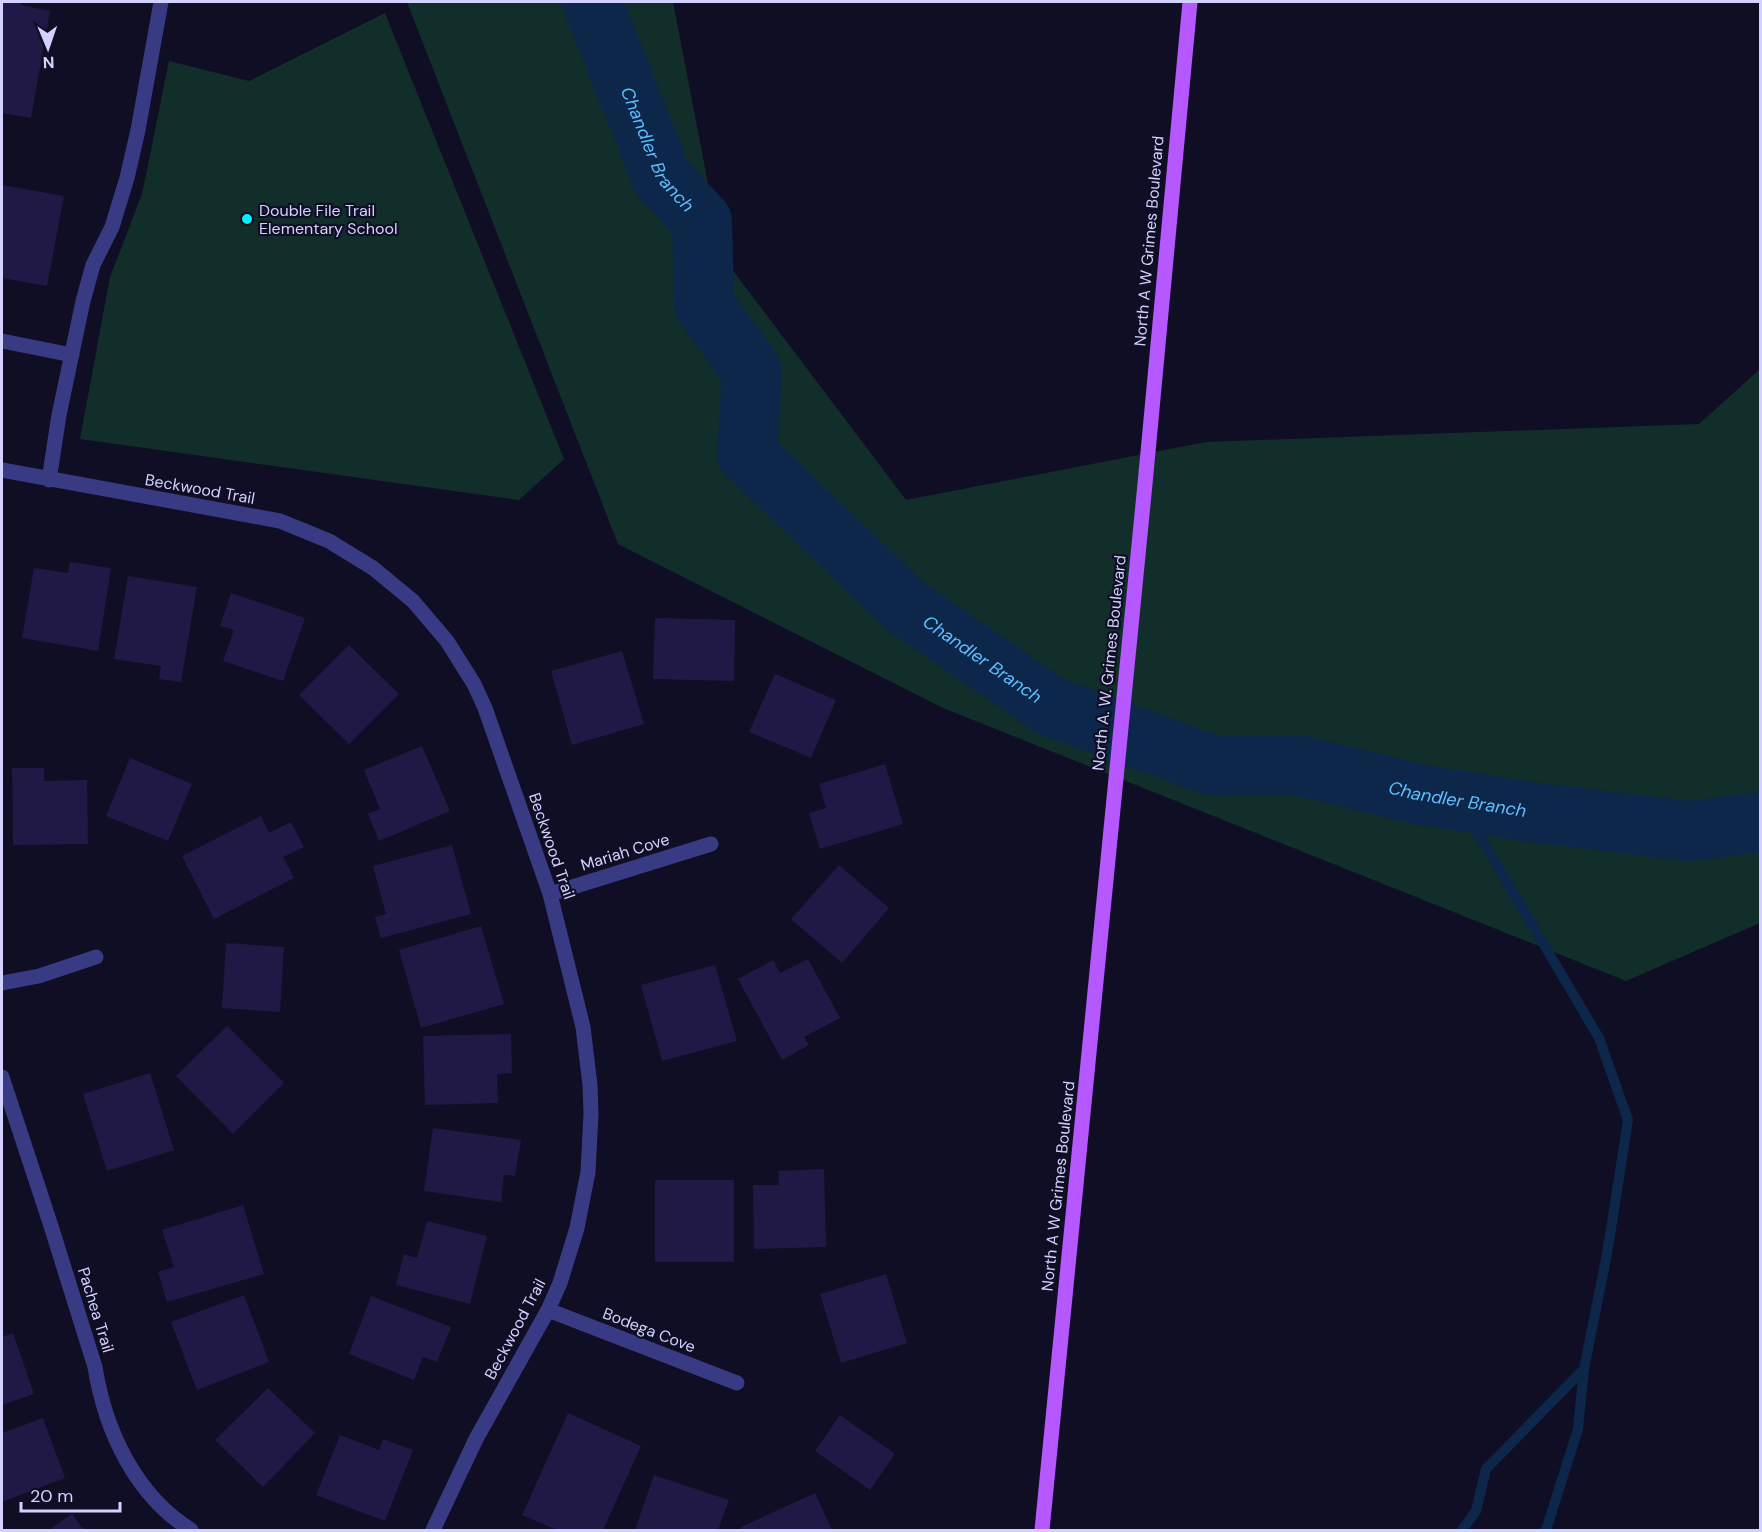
<svg xmlns="http://www.w3.org/2000/svg" width="1762" height="1532" font-family="'DM Sans',sans-serif">
<style>
.green{fill:#112e2b}
.lines{fill:none;stroke-linecap:round;stroke-linejoin:round}
.stream{stroke:#0c274a;stroke-width:10}
.river{stroke:#0c274a;stroke-width:60}
.building{fill:#201945}
.minor{stroke:#383a84;stroke-width:15}
.major{stroke:#b658ff;stroke-width:15}
.poi-dot{fill:#00f1fc;stroke:#100e24;stroke-width:2}
.labels{text-anchor:middle;dominant-baseline:central;stroke-width:4.5;stroke-linejoin:round;paint-order:stroke}
.poi-label{font-size:16px;fill:#d3d1ff;stroke:#100e24;text-anchor:start}
.street-label{font-size:16px;fill:#d3d1ff;stroke:#100e24}
.water-label{font-size:18px;font-style:italic;fill:#5fbeff;stroke:#100e24}
</style>
<rect width="100%" height="100%" fill="#100e24"/>
<path class="green" d="M407,2H673L722,256L906,500L1206,442L1699,424L1760,369V923L1626,981L943,708L618,544Z
M385,13L564,459L519,500L80,439L110,277L142,194L169,61L249,81Z"/>
<g class="lines">
<path class="stream" d="M1459,801L1599,1038L1628,1120L1607,1254L1584,1369L1486,1469L1476,1511L1462,1530
M1546,1530L1578,1429L1584,1369"/>
<path class="river" id="s1" d="M592,2L662,178L702,221L704,305L752,371L747,454L905,606L1050,706L1211,765H1298L1417,794L1532,812L1690,831L1760,822"/>
</g>
<path class="building" d="M2,2H21V5L50,11L31,118L2,113Z
M2,185L64,196L47,286L2,278Z
M70,562L111,568L98,651L22,638L34,568L68,573Z
M128,576L197,587L181,682L159,679L161,666L114,659Z
M231,593L305,618L283,681L223,661L234,630L220,626Z
M655,618L735,620L734,681L653,679Z
M349,645L399,694L349,744L299,695Z
M622,651L644,724L572,745L551,671Z
M775,674L836,700L811,758L749,732Z
M422,746L450,811L379,841L368,814L380,809L364,770Z
M130,758L192,784L168,841L106,816Z
M885,764L903,824L820,849L809,813L826,808L819,784Z
M12,768H44V781L87,780L88,844L13,845Z
M261,816L269,833L291,822L304,847L283,857L294,878L214,919L182,856Z
M452,845L471,914L381,938L375,917L386,914L373,866Z
M839,865L889,908L842,963L791,919Z
M481,926L504,1004L421,1028L399,950Z
M226,943L284,947L280,1012L222,1008Z
M808,959L840,1018L804,1037L809,1045L782,1060L738,979L773,960L780,973Z
M715,965L737,1041L662,1061L641,985Z
M227,1026L284,1083L233,1134L176,1076Z
M511,1034L512,1073L497,1074L498,1103L425,1105L423,1036Z
M150,1073L174,1150L107,1171L83,1094Z
M433,1128L521,1140L515,1176L504,1175L501,1202L424,1191Z
M824,1169L826,1247L754,1249L753,1185H779L778,1171Z
M655,1180H734V1262H655Z
M243,1205L264,1274L167,1302L158,1272L174,1267L162,1230Z
M427,1221L487,1236L470,1304L396,1285L404,1254L417,1258Z
M886,1274L907,1343L841,1363L820,1294Z
M244,1295L269,1362L197,1390L171,1322Z
M371,1296L451,1327L437,1362L423,1357L414,1380L349,1354Z
M13,1333L34,1394L2,1405V1337Z
M268,1388L315,1433L263,1487L215,1440Z
M568,1413L641,1446L603,1530H557L522,1515Z
M840,1415L895,1454L870,1490L815,1451Z
M43,1418L65,1478L2,1502V1433Z
M340,1435L379,1450L383,1439L413,1450L385,1521L316,1495Z
M654,1475L729,1500L718,1530H635Z
M815,1493L832,1530H742L741,1527Z
M72,1514L84,1530H49Z"/>
<g class="lines">
<path class="minor" d="M2,341L72,355
M2,470L280,521L329,541L373,568L413,601L447,641L474,684L485,708L550,894L583,1027L590,1085L591,1114L588,1172L577,1228L560,1283L548,1310L476,1439L433,1530
M49,480L59,415L83,301L93,265L112,227L127,178L138,130L161,2
M550,894L711,844
M2,983L39,976L96,957
M2,1077L51,1226L95,1367C105,1430 135,1495 191,1530
M548,1310L737,1383"/>
<path class="major" d="M1042,1530L1145,484L1190,2"/>
</g>
<circle class="poi-dot" cx="247" cy="219" r="6"/>
<g class="labels">
<g class="poi-label">
<text x="259" y="210">Double File Trail<tspan x="259" dy="18">Elementary School</tspan></text>
</g>
<g class="street-label">
<text transform="translate(1149 241) rotate(-85)">North A W Grimes Boulevard</text>
<text transform="translate(200 489) rotate(10)">Beckwood Trail</text>
<text transform="translate(1109 663) rotate(-84)">North A. W. Grimes Boulevard</text>
<text transform="translate(552 846) rotate(71)">Beckwood Trail</text>
<text transform="translate(625 852) rotate(-17)">Mariah Cove</text>
<text transform="translate(1058 1186) rotate(-84)">North A W Grimes Boulevard</text>
<text transform="translate(96 1310) rotate(73)">Pachea Trail</text>
<text transform="translate(515 1329) rotate(-62)">Beckwood Trail</text>
<text transform="translate(649 1330) rotate(21)">Bodega Cove</text>
</g>
<g class="water-label">
<text stroke="none"><textPath href="#s1" startOffset="162">Chandler Branch</textPath></text>
<text stroke="none"><textPath href="#s1" startOffset="810">Chandler Branch</textPath></text>
<text stroke="none"><textPath href="#s1" startOffset="1314">Chandler Branch</textPath></text>
</g>
</g>
<rect width="1762" height="1532" fill="none" stroke="#d3d1ff" stroke-width="6"/>
<g transform="translate(48 48) rotate(178)" stroke="#100e24" stroke-width="4.5" paint-order="stroke">
<path d="M0-4.5L10 22L0 15L-10 22Z" fill="#d3d1ff"/>
<text y="-9" font-size="16" font-weight="bold" text-anchor="middle" fill="#d3d1ff">N</text>
</g>
<path d="M21 1502v9h99v-9" fill="none" stroke="#d3d1ff" stroke-width="3"/>
<text x="30" y="1502" font-size="18" fill="#d3d1ff" stroke="#100e24" stroke-width="4.5" paint-order="stroke">20 m</text>
</svg>
